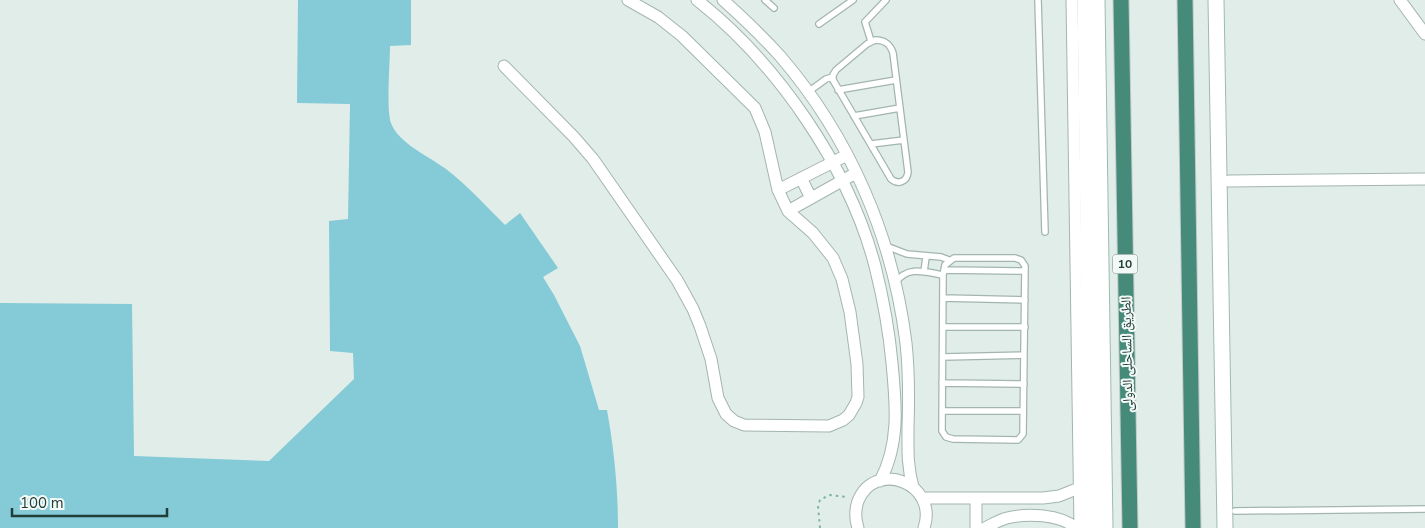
<svg xmlns="http://www.w3.org/2000/svg" width="1425" height="528" font-family="'Nunito Sans','Noto Naskh Arabic',sans-serif">
<style>
.water{fill:#84cad7}
.lines{fill:none;stroke-linecap:round;stroke-linejoin:round}
.service-casing{stroke:#a3b5af;stroke-width:8}
.minor-casing{stroke:#a3b5af;stroke-width:13}
.secondary-casing{stroke:#9ebab0;stroke-width:17}
.trunk-casing{stroke:#c1c9c7;stroke-width:17}
.path{stroke:#7fb3a3;stroke-width:2;stroke-dasharray:2.5 4;stroke-linecap:butt}
.service{stroke:#fff;stroke-width:5.5}
.minor{stroke:#fff;stroke-width:11}
.secondary{stroke:#fff;stroke-width:15}
.trunk{stroke:#468a7a;stroke-width:15}
.labels{text-anchor:middle;dominant-baseline:central;stroke-width:4;stroke-linejoin:round;paint-order:stroke}
.shield{fill:#f2f9f6;stroke:#5f7770;stroke-width:1}
.shield-label{font-size:12px;font-weight:bold;fill:#203f37}
.street-label{font-size:14px;fill:#203f37;stroke:#f2f9f6}
</style>
<rect width="100%" height="100%" fill="#e1ede8"/>
<path class="water" d="M298,0H411V45L390,46C390,63 386,109 391,123C398,143 430,157 446,169C468,186 486,206 505,225L520,213L558,268L543,277L554,295L580,346L599,410H607C614,449 618,488 618,528H0V303L132,304L134,456L269,461L354,379L353,353L330,351L329,221L348,219L350,104L297,103Z"/>
<g class="lines">
<defs>
<path id="service" d="M765,0L774,8
M1038,0L1045,232
M819,24L853,0
M875,40C885,40 890,44 893,53L908,172C907,182 898,185 891,179L833,80V75L836,70L867,44Z
M871,41L865,22L886,0
M838,90L896,80
M808,92L826,79L833,77
M854,116L900,108
M871,144L904,140
M886,246L907,254L941,257L949,260
M954,258H1015L1021,260L1025,266L1023,434L1018,440L953,439L946,437L942,431L943,275L945,265Z
M944,270L1025,271
M924,272L926,257
M895,283C908,265 925,272 943,275
M943,298L1025,300
M943,327H1025
M943,357L1024,355
M942,383L1024,384
M942,411H1023
M1235,511L1425,509"/>
<path id="minor" d="M628,0L658,17L682,36L755,108L765,132L778,190
M697,0C777,63 849,167 875,266C883,298 889,330 892,363C896,404 900,444 880,481
M723,0C743,18 762,36 780,56C850,137 893,238 906,343C909,371 909,399 908,427C908,448 907,466 913,487
M1072,0L1080,528
M1400,0L1425,34
M504,66L574,137L593,159L677,280L693,309L700,326L711,359L718,398L726,414L734,421L744,425L829,426L843,420L849,415L856,403L858,397L857,364L850,312L842,279L833,258L813,233L788,211L778,190L847,155
M801,178L811,198
M1229,181L1425,179
M788,211L856,173
M922,498H1043L1059,496L1079,488
M976,498V528
M858,528C855,519 855,510 858,501C875,459 939,483 924,528
M985,528C993,524 999,520 1007,518C1027,513 1060,514 1076,528"/>
<path id="secondary" d="M1085,0L1092,528
M1097,0L1105,528
M1216,0L1225,528"/>
<path id="trunk" d="M1121,0L1130,528
M1185,0L1193,528"/>
</defs>
<use href="#service" class="service-casing"/>
<use href="#minor" class="minor-casing"/>
<use href="#secondary" class="secondary-casing"/>
<use href="#trunk" class="trunk-casing"/>
<path class="path" d="M820,528L818,506L820,500L829,495L848,497"/>
<use href="#service" class="service"/>
<use href="#minor" class="minor"/>
<use href="#secondary" class="secondary"/>
<use href="#trunk" class="trunk"/>
</g>
<g class="labels">
<rect class="shield" x="1112.5" y="254.5" width="25" height="19" rx="4"/>
<g class="shield-label">
<text x="1125" y="264">10</text>
</g>
<g class="street-label">
<text transform="translate(1127 354) rotate(-91)">الطريق الساحلى الدولى</text>
</g>
</g>
<path d="M12 508v8h155v-8" fill="none" stroke="#203f37" stroke-width="2.5"/>
<text x="20" y="508" font-size="15" fill="#203f37" stroke="#f2f9f6" stroke-width="4" paint-order="stroke">100 m</text>
</svg>
